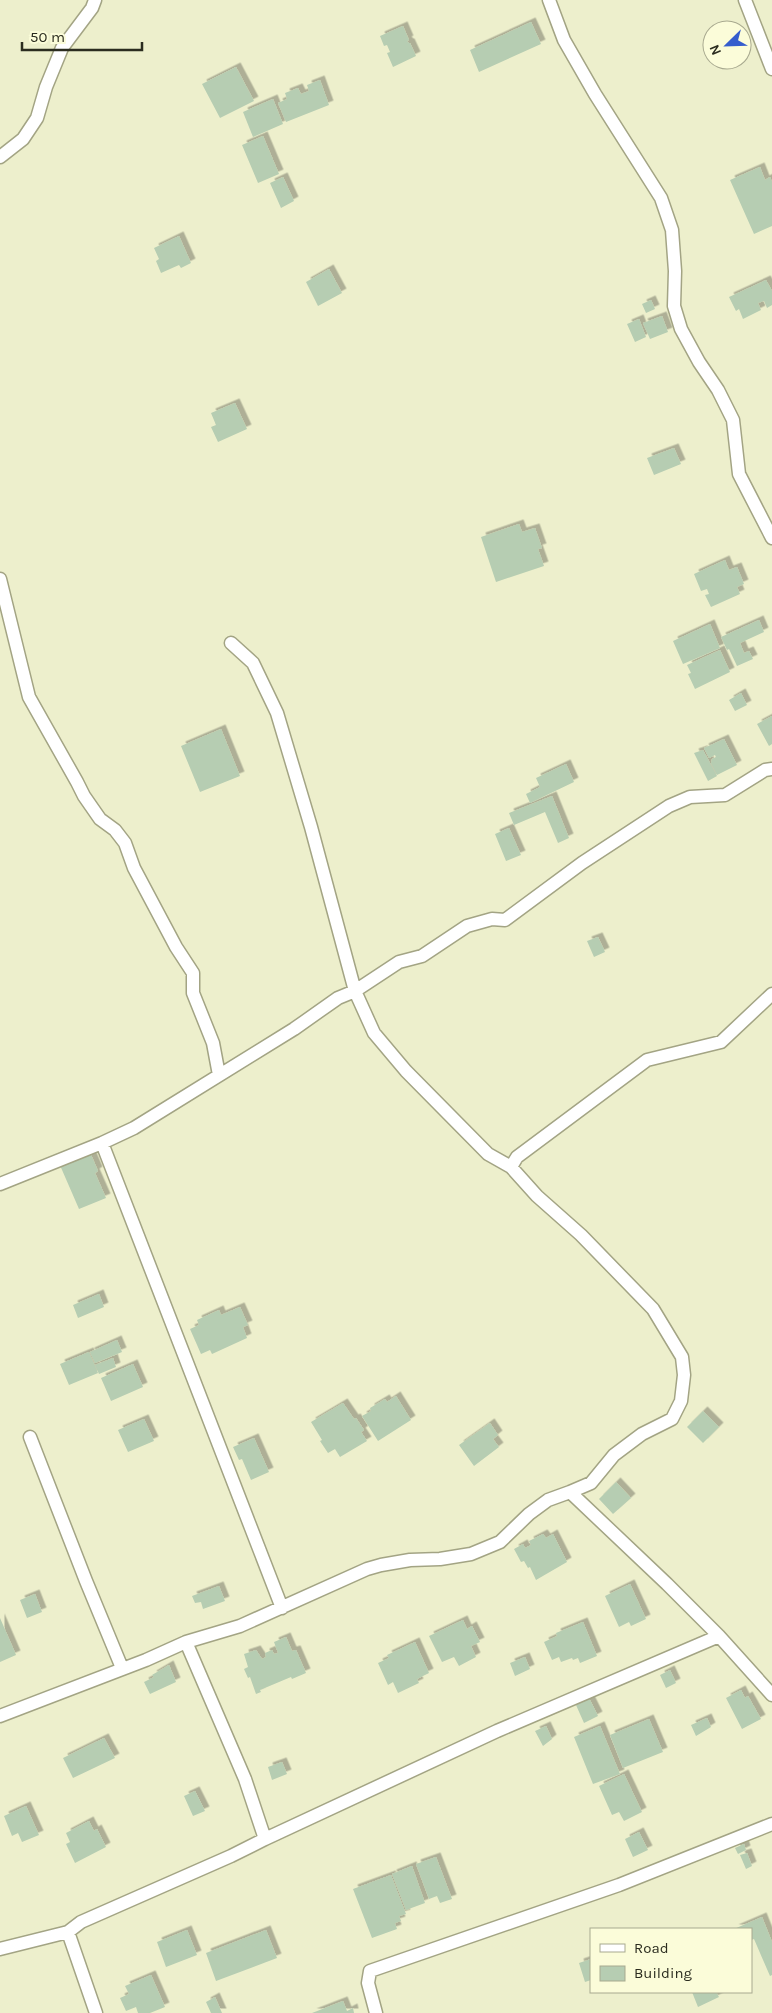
<svg xmlns="http://www.w3.org/2000/svg" width="772" height="2013" font-family="Karla,sans-serif">
<style>
.building{fill:#b6cdb2;filter:url(#shadow)}
.lines{fill:none;stroke-linecap:round;stroke-linejoin:round}
.minor-casing{stroke:#a3a484;stroke-width:15}
.minor{stroke:#fff;stroke-width:12}
</style>
<defs>
<filter id="shadow"><feDropShadow dx="4.5" dy="-4.5" stdDeviation="0" flood-color="#0004"/></filter>
</defs>
<rect width="100%" height="100%" fill="#edefcc"/>
<path class="building" d="M531,22L541,44L479,72L470,50Z
M403,26L409,40L407,41L409,43H410L416,56L393,67L387,53L390,52L387,45L384,46L380,36Z
M236,67L254,101L220,118L202,84Z
M320,80L329,105L286,122L278,103L287,99L285,93L298,88L301,94L309,91L307,85Z
M273,99L283,124L253,137L243,112Z
M263,136L279,174L258,183L242,145Z
M760,167L765,180L770,177L772,182V226L754,234L730,180Z
M283,177L294,201L281,208L270,183Z
M179,236L191,263L181,268L179,265L161,273L156,261L159,259L154,248Z
M329,269L342,293L318,306L306,282Z
M766,280L772,291V305L767,308L764,301L758,303L761,310L743,319L739,309L736,311L729,297Z
M651,300L655,309L646,313L642,304Z
M662,316L668,332L650,339L643,323Z
M639,319L646,337L635,342L627,324Z
M235,403L247,429L218,442L211,427L216,425L211,413Z
M674,448L681,464L654,475L647,458Z
M519,524L522,532L535,528L542,548L538,549L544,566L496,582L481,537Z
M725,560L729,570L737,567L744,584L737,587L740,594L711,607L705,595L709,594L707,589L701,591L694,574Z
M759,620L764,632L740,643L744,653L749,651L753,659L737,666L729,649L727,650L721,637Z
M710,624L720,648L683,664L673,641Z
M720,650L730,672L695,689L688,674L691,673L687,665Z
M741,693L747,705L735,711L729,700Z
M772,716V744L769,746L757,724Z
M221,729L240,776L200,792L181,746Z
M724,739L737,765L717,775L711,763L712,759L716,757L715,755L709,758L704,748Z
M703,750L717,776L708,781L694,753Z
M566,764L574,782L530,803L526,794L540,787L536,778Z
M552,796L569,838L558,843L545,812L514,825L509,813Z
M509,828L521,855L506,861L495,834Z
M598,937L605,952L594,957L587,941Z
M89,1150L98,1171L95,1173L106,1198L79,1209L59,1163Z
M99,1294L104,1307L78,1318L73,1305Z
M240,1307L248,1325L243,1327L247,1338L212,1354L210,1350L201,1354L190,1329L199,1325L197,1320L219,1310L221,1315Z
M117,1340L122,1352L95,1363L90,1352Z
M89,1352L98,1373L69,1385L60,1364Z
M113,1358L116,1367L99,1374L95,1365Z
M133,1364L143,1387L111,1401L101,1378Z
M396,1396L411,1420L378,1441L362,1416L371,1411L370,1408L385,1399L387,1402Z
M343,1403L354,1419L356,1418L364,1430L361,1432L367,1441L340,1457L335,1449L328,1453L320,1441L322,1440L311,1422Z
M703,1411L719,1427L703,1443L687,1427Z
M144,1419L154,1441L128,1452L118,1430Z
M490,1423L498,1435L493,1439L499,1447L474,1466L459,1445Z
M254,1438L269,1472L251,1480L242,1459L239,1460L233,1447Z
M616,1482L631,1498L613,1514L599,1499Z
M543,1534L546,1538L553,1534L567,1562L536,1580L530,1567L528,1568L524,1561L521,1562L514,1549L523,1544L525,1548L531,1545L529,1541Z
M630,1584L646,1619L631,1626L629,1622L619,1627L605,1596Z
M219,1586L225,1601L203,1609L201,1602L195,1603L192,1596Z
M35,1594L42,1612L27,1618L20,1600Z
M0,1618L16,1655L0,1662Z
M463,1620L467,1629L472,1626L480,1642L471,1646L476,1657L459,1666L454,1657L442,1662L429,1636Z
M583,1622L597,1656L580,1663L578,1658L573,1660L572,1658L561,1662L559,1657L552,1660L544,1642L557,1636L556,1633Z
M286,1637L292,1651L296,1650L306,1673L292,1679L291,1677L260,1690L261,1692L256,1694L250,1677L248,1678L244,1669L248,1667L244,1654L256,1650L262,1659L266,1657L265,1653L272,1650L274,1654L278,1653L274,1642Z
M415,1642L429,1673L417,1679L419,1683L398,1693L393,1682L388,1685L378,1663L389,1658L387,1655Z
M525,1657L530,1669L515,1676L510,1663Z
M169,1665L176,1682L150,1694L144,1682L154,1677L152,1675Z
M670,1670L676,1683L666,1688L660,1675Z
M741,1690L745,1698L748,1696L761,1719L742,1729L726,1698Z
M589,1698L598,1716L584,1723L576,1705Z
M707,1718L711,1727L696,1736L691,1725Z
M649,1719L663,1752L623,1768L610,1735Z
M546,1726L552,1739L543,1746L535,1731Z
M600,1726L620,1774L593,1784L574,1737Z
M104,1738L115,1758L73,1778L63,1758Z
M282,1762L287,1774L272,1780L268,1767Z
M624,1774L642,1812L624,1821L619,1812L612,1815L599,1786Z
M195,1791L205,1811L193,1816L184,1796Z
M26,1806L39,1835L22,1842L18,1833L12,1836L4,1816Z
M89,1821L94,1831L97,1829L106,1847L75,1863L66,1844L70,1842L66,1833Z
M639,1832L648,1850L633,1857L625,1839Z
M744,1844L746,1850L738,1854L735,1848Z
M747,1853L752,1866L746,1869L740,1855Z
M436,1857L452,1899L440,1903L437,1896L429,1899L416,1864Z
M412,1866L425,1903L406,1910L392,1874Z
M391,1875L406,1914L399,1916L401,1921L395,1923L397,1929L372,1938L353,1889Z
M762,1917L772,1942V1975L770,1976L754,1939L751,1940V1929H734Z
M187,1930L197,1955L166,1967L157,1942Z
M266,1930L277,1958L216,1981L206,1953Z
M591,1959V1980L585,1982L579,1963Z
M151,1975L165,2007L150,2013H138L136,2007L126,2011L120,1998L129,1994L125,1986Z
M692,1992H716L719,1997L698,2007Z
M215,1997L222,2013H211L206,2002Z
M343,2001L347,2011L353,2008L354,2013H312Z"/>
<g class="lines">
<defs>
<path id="minor" d="M549,0L564,40L595,94L661,198L672,230L675,271L674,306L681,329L699,362L718,390L733,420L739,474L772,538
M745,0L772,69
M0,157L23,139L37,118L46,87L62,48L92,8L95,0
M0,579L29,697L77,782L84,796L100,819L115,830L125,843L134,868L176,947L193,973V993L213,1043L219,1075
M231,643L253,663L277,713L311,827L355,991L374,1033L406,1071L488,1154L511,1167L537,1196L581,1235L653,1309L682,1357L684,1375L681,1401L672,1419L642,1434L614,1455L591,1483L570,1492
M102,1143L282,1608
M511,1167L517,1157L647,1060L721,1042L772,994
M0,1184L102,1143L134,1128L294,1029L338,998L355,991L399,962L422,956L467,926L492,919L505,920L582,863L669,806L690,797L725,795L765,770L772,769
M30,1437L86,1581L122,1668
M0,1716L146,1660L186,1642L240,1626L367,1569L381,1565L410,1560L440,1559L471,1554L500,1542L529,1514L548,1500L570,1492L667,1584L719,1636L772,1695
M265,1839L497,1731L719,1636
M68,1932L96,2013
M0,1949L68,1932L81,1922L231,1856L265,1839L245,1779L186,1642
M376,2013L368,1983L370,1971L619,1885L772,1824"/>
</defs>
<use href="#minor" class="minor-casing"/>
<use href="#minor" class="minor"/>
</g>
<rect x="590" y="1928" width="162" height="65" fill="#fbfcd9" stroke="#a8a98f"/>
<rect x="600" y="1944" width="25" height="8" fill="#ffffff" stroke="#a8a98f"/>
<text x="634" y="1953" font-size="15" fill="#2b2c1f">Road</text>
<rect x="600" y="1966" width="25" height="15" fill="#b6cdb2" stroke="#a8a98f"/>
<text x="634" y="1978" font-size="15" fill="#2b2c1f">Building</text>
<g transform="translate(727 45) rotate(247)"><circle r="24" fill="#fbfcd9" stroke="#a8a98f"/>
<path d="M0-4L9 19L0 12L-9 19Z" fill="#355dcd"/>
<text y="-8" font-size="14" font-weight="bold" text-anchor="middle" fill="#2b2c1f">N</text>
</g>
<path d="M22 42v8h120v-8" fill="none" stroke="#2b2c1f" stroke-width="2.5"/>
<text x="30" y="42" font-size="15" fill="#2b2c1f" stroke="#fbfcd9" stroke-width="4" paint-order="stroke">50 m</text>
</svg>
